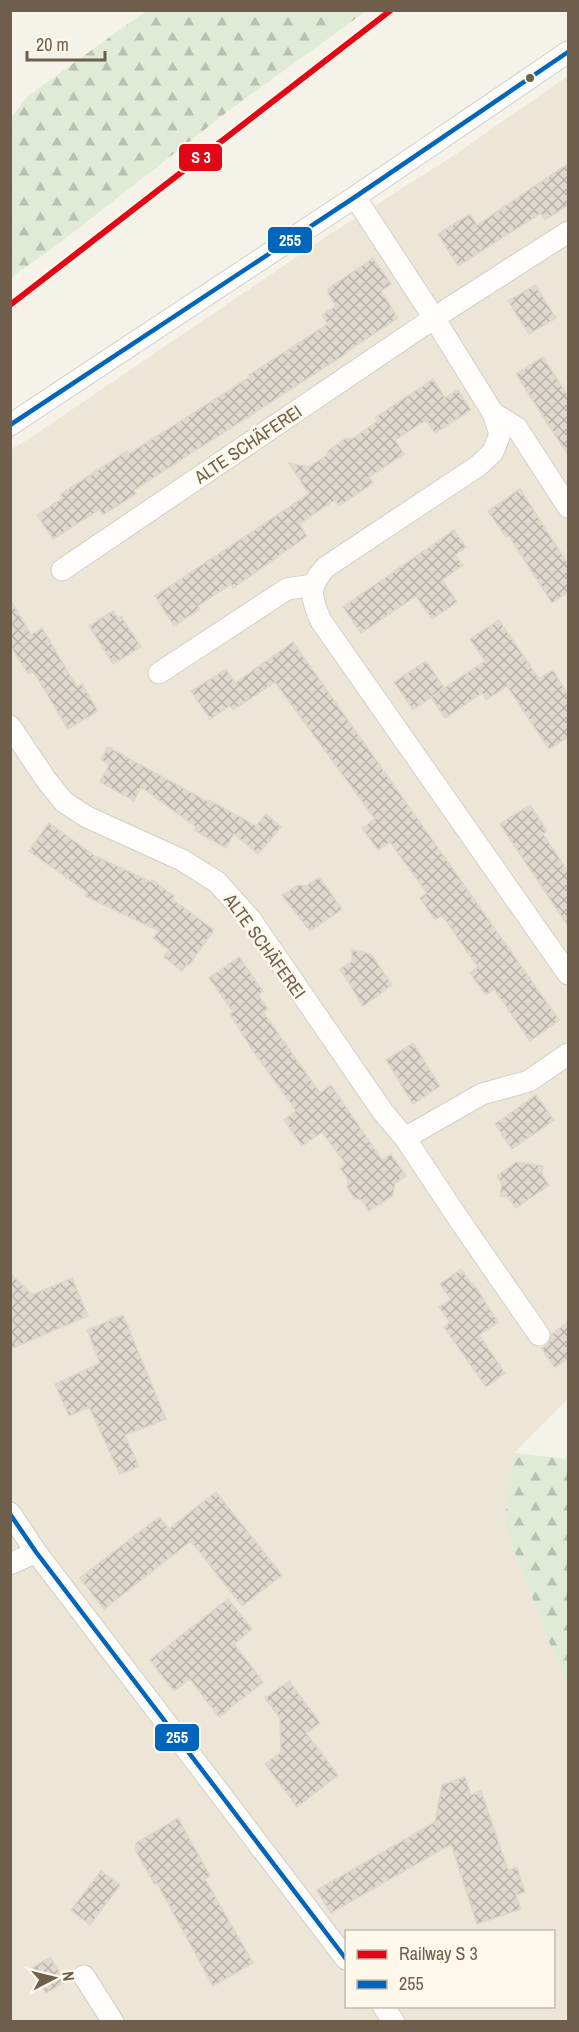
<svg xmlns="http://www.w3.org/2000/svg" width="579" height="2032" font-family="'Archivo Narrow',sans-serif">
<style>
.residential{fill:#ede6d7;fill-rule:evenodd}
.forest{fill:url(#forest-firs)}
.building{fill:url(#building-cross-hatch);stroke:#ddd6cc;stroke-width:1.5}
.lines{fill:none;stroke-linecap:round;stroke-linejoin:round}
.minor-casing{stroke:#d3cfc7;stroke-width:23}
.minor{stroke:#fefdfc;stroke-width:21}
.bus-1-casing{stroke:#fdf8ea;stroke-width:9}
.bus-1{stroke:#0065bd;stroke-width:4.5}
.rail-1-casing{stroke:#fdf8ea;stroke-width:10}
.rail-1{stroke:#e30614;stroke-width:6}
.bus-dot{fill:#6f5e4c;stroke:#fdf8ea;stroke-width:2}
.labels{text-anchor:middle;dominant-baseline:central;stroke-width:5;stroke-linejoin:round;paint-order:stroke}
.street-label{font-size:18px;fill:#6f5e4c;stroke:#fdf8ea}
.line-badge{stroke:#fdf8ea;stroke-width:2}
.badge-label{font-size:16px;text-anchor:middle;font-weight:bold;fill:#fff}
</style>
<defs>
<pattern id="forest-firs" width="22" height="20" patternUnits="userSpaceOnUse" patternTransform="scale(1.5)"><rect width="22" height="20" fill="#dfebd5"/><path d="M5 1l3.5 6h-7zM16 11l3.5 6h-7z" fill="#b9c2af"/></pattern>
<pattern id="building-cross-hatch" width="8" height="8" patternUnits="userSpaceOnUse" patternTransform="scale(1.5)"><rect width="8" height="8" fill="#ded8cf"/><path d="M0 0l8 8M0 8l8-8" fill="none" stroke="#b8b2aa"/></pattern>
</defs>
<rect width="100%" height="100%" fill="#f5f2e9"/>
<path class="residential" d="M568,76V1399L514,1453L504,1524L548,1639L568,1687V2021H11L10,450L30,438L335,231L453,156ZM346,1932H554V2006H346Z"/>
<path class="forest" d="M146,11H366L231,109L66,238L11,278V118L28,96Z
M514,1453L568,1459V1687L548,1639L504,1524Z"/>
<path class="building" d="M568,164V205L545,220L541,213L458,266L438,234L470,214L477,225Z
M373,258L391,284L381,291L398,318L346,352L347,353L134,490L136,494L103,515L100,509L53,539L37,515L63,498L61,494L127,451L129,454L250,377L249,375L328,324L322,315L336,306L328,293L329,292L328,289Z
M535,285L556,318L529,334L508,301Z
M543,357L568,396V455L516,374Z
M433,379L445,398L458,390L471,410L435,433L426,420L395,440L404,454L369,477L373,483L339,506L335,500L299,524L307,536L233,588L231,584L198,606L200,609L174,626L155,596L309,494L289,463L309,467L327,455L328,451L346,438L352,439L378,421L375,418Z
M520,489L568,564V592L552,603L509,536L506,537L488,511Z
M454,530L466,547L455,555L463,565L442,580L457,602L432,619L416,596L361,633L343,607Z
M10,599L31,635L42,628L77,687L82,684L98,711L68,729L33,671L28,674L10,645Z
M113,611L118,618L121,616L141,647L113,664L89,626Z
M499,620L539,679L553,670L568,695V737L549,749L507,686L486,700L482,693L445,718L431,697L485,661L470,639Z
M293,642L559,1020L530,1041L494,989L486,995L470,973L478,967L442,915L435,920L420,898L427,893L390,842L378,850L362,828L375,819L275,682L233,710L230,706L210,719L191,691L226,669L235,683Z
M426,661L444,688L413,710L394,682Z
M108,747L208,802L209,800L256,826L266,814L281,827L258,854L234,834L226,848L194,830L196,827L141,787L134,801L100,782L109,765L101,759Z
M530,805L547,831L543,834L568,872V926L500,824Z
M49,823L95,856L151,882L152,880L174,896L172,899L214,930L189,965L187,964L182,971L164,957L169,950L153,938L159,931L85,896L87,892L29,851Z
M319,877L342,909L310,931L282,895L298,885L306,886Z
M352,950L371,954L392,985L363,1006L340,969L352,961Z
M239,957L263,991L258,995L268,1009L263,1012L320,1093L331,1085L382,1160L391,1154L406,1176L395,1183L393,1195L369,1211L362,1200L354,1198L347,1187L348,1179L340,1168L346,1164L322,1132L302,1146L284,1120L296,1111L252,1049L230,1014L233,1012L209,978Z
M413,1043L440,1086L413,1104L386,1060Z
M536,1095L554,1120L512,1149L495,1124Z
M516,1162L543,1166L542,1175L549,1185L516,1208L508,1197L500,1196L502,1184L497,1176Z
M461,1269L471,1284L473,1283L498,1322L479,1335L505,1373L486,1387L444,1327L450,1322L439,1307L451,1299L440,1284Z
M10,1273L32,1295L72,1278L88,1316L10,1349Z
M123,1315L166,1419L125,1435L139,1466L120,1474L89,1407L69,1416L55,1384L100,1363L87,1330Z
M568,1322V1358L555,1368L541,1348L546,1346L550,1341L552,1334Z
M216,1492L282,1575L242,1606L191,1541L104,1609L80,1578L159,1517L169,1529Z
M228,1599L252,1629L234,1644L263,1682L219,1717L190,1679L174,1691L150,1660Z
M289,1681L320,1723L306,1733L338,1775L297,1807L265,1764L281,1752L280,1718L265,1698Z
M465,1777L471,1795L481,1791L508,1870L517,1867L525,1892L516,1895L521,1909L477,1924L451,1844L331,1913L317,1890L435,1822L442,1785Z
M178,1818L210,1876L205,1879L253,1963L213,1986L157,1883L155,1885L136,1851V1843Z
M101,1871L120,1885L90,1925L71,1910Z
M50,1957L65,1982L46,1993L32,1968Z"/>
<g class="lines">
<defs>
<path id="minor" d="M355,197L434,318L493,413L500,434L493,452L478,466L326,567C307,586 311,599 321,621L568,974
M493,413L517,428L568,507
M10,425L355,197L568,52
M62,570L434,318L568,232
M159,673L287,589L313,585
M10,726L47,781L64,802L87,817L182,860L217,882L251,920L383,1112L405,1138L458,1218L539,1335
M405,1138L482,1094L529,1081L568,1054
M10,1513L36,1552L346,1959
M10,1564L36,1552
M84,1976L113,2022
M383,2006L394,2022"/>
</defs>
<use href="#minor" class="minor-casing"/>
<use href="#minor" class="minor"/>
<defs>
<path id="bus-1" d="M10,425L355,197L568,52
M10,1514L36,1552L346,1959"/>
</defs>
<use href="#bus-1" class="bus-1-casing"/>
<use href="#bus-1" class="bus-1"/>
<defs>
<path id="rail-1" d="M10,305L391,10"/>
</defs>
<use href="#rail-1" class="rail-1-casing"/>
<use href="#rail-1" class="rail-1"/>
</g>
<circle class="bus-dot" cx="530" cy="78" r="5"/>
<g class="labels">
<g class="street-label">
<text transform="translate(248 444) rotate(-34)">ALTE SCHÄFEREI</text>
<text transform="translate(265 946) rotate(54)">ALTE SCHÄFEREI</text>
</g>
</g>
<g class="line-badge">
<rect x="178" y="143" width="45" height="29" rx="6" fill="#e30614"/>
<rect x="267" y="226" width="46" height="28" rx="6" fill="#0065bd"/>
<rect x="154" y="1723" width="46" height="29" rx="6" fill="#0065bd"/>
</g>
<g class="badge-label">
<text x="201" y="163">S 3</text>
<text x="290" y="246">255</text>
<text x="177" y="1743">255</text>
</g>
<rect width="579" height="2032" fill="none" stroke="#6f5e4c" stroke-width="24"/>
<rect x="345" y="1930" width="210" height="78" fill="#fdf8ea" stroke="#c4baab" stroke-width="1.5"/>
<rect x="357" y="1950" width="30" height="9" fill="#e30614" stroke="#c4baab" stroke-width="1.5"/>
<text x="399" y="1960" font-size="18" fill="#6f5e4c">Railway S 3</text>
<rect x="357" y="1980" width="30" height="9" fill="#0065bd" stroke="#c4baab" stroke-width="1.5"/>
<text x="399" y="1990" font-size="18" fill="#6f5e4c">255</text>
<g transform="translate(54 1978) rotate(83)" stroke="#fdf8ea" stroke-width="4.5" paint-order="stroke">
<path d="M0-4.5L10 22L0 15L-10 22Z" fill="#6f5e4c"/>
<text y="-9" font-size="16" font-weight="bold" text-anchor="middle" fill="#6f5e4c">N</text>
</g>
<path d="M27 51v9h78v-9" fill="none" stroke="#6f5e4c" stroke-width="3"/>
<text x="36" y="51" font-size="18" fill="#6f5e4c" stroke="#fdf8ea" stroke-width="4.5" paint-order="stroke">20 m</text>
</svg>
